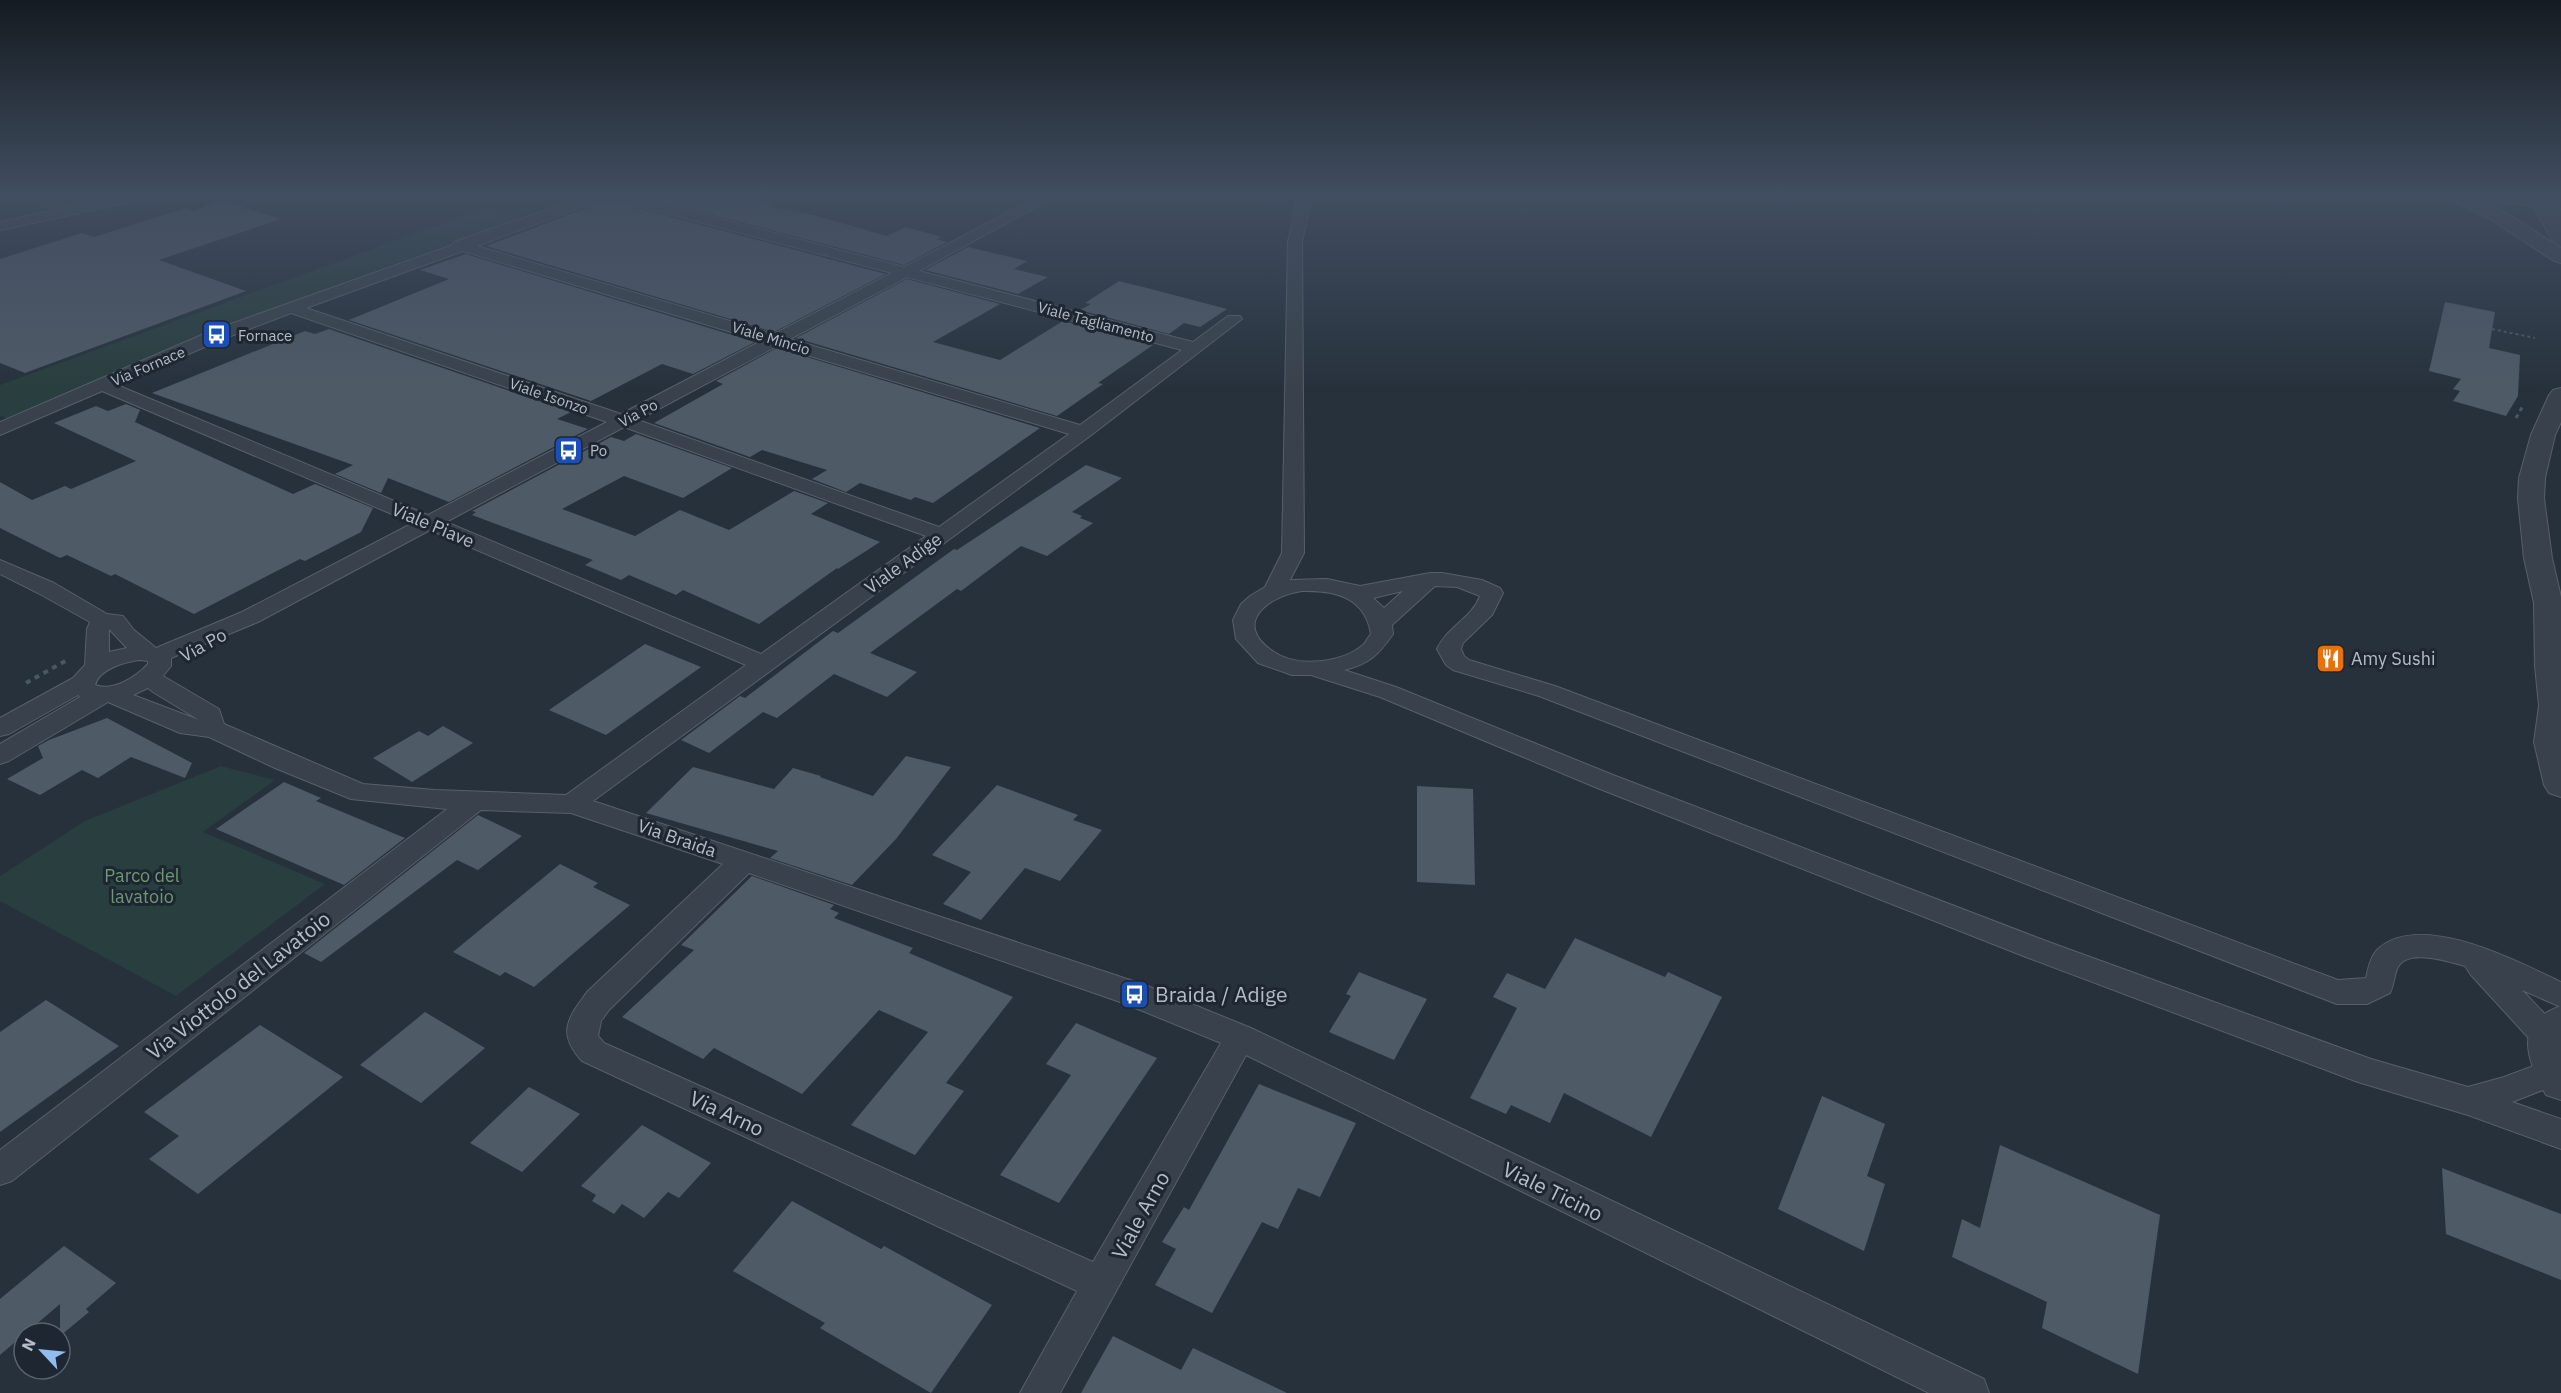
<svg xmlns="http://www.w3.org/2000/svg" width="2561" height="1393" font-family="'IBM Plex Sans',sans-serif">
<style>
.green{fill:#293e3e}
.building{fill:#4f5a67}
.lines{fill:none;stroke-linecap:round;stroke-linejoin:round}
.minor-casing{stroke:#57606a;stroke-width:2}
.tertiary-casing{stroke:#57606a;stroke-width:2}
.path-far2{stroke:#485b5c;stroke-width:2;stroke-dasharray:3 3;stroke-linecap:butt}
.path-far1{stroke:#485b5c;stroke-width:3;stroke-dasharray:4 4;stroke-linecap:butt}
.path{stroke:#485b5c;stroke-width:4;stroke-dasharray:5 5;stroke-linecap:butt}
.minor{fill:#39424c;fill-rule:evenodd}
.tertiary{fill:#39424c;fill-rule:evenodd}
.labels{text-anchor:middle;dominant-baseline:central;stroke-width:6;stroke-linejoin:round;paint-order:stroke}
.far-street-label{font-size:15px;fill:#b5bdc7;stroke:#1e2731}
.far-poi-label{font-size:15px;fill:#b5bdc7;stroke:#1e2731;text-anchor:start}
.street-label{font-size:18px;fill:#b5bdc7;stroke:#1e2731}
.poi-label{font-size:18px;fill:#b5bdc7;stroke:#1e2731;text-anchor:start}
.park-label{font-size:18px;fill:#6e9775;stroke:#1e2731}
.near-street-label{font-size:21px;fill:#b5bdc7;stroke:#1e2731}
.near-poi-label{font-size:21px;fill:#b5bdc7;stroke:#1e2731;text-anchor:start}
</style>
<rect width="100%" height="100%" fill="#26313c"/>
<path class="green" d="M6,195H145L54,212Z
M488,207L523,217L270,309L7,418L0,416V385Z
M221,766L275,780L203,832L325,884L176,996L0,901V876L85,821Z"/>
<path class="building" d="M638,195H734L772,204L767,206L813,215L887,236L906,227L942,237L936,239L947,242L904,265Z
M607,200L886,274L774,332L486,246Z
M222,201L281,219L159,260L246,291L25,373L0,363V259L82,233L94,237L186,208L193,211Z
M968,247L1027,261L1014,269L1048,277L1018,294L925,270Z
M466,254L755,342L693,374L662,364L591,401L349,320L449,279L420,270Z
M907,279L1000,304L933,342L1000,360L1063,321L1153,345L1098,383L1103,384L1057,416L796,338Z
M1119,281L1147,288L1227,309L1200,327L1184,323L1169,334L1080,310L1091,304L1085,303Z
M2445,302L2495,312L2489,348L2520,355L2518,396L2506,416L2453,401L2460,391L2453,389L2461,379L2429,371Z
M329,329L571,412L557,419L588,429L449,502L388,478L381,493L335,474L353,465L152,393L305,331L315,334Z
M777,348L1040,428L933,503L915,497L911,500L860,483L846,492L812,479L827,470L762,450L750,457L654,423L723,384L716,381Z
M126,404L140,410L135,422L293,494L315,484L373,508L361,532L305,561L300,559L194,614L115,574L111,576L67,555L60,558L0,528V482L32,500L65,486L71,489L136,461L54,423L96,406L108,411Z
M636,434L732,468L683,498L624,476L562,509L635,536L680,510L729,530L794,491L828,503L811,514L880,542L838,569L837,568L759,624L683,590L676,595L629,575L621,580L585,565L593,560L472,515L476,512L472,511L611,437L624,441Z
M1086,465L1122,478L1072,512L1082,516L1080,518L1093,523L1047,556L1021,546L961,591L957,589L870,653L917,672L887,697L834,674L777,718L763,712L709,753L681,740L740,696L745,698L833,631L838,633L954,549L957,550Z
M645,644L701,667L606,735L549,710Z
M107,718L192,763L185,778L131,757L98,778L82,770L40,795L7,779L43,758L38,746L49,740Z
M443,726L473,743L412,782L373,758L419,731L428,736Z
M906,756L951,767L896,839L852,885L770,858L778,851L646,813L693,767L774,789L793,768L821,776L820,777L873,796Z
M284,782L321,798L316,801L405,838L344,885L216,829Z
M997,785L1078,815L1073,820L1102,830L1060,881L1025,868L981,920L943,904L971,872L932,855Z
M1417,786L1473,789L1475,885L1417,882Z
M478,815L522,836L478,870L457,860L321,962L304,953Z
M560,864L598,883L593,887L630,905L534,987L505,972L500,976L453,952Z
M752,876L834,905L830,909L839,913L834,918L913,948L909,953L1013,997L946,1083L964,1091L915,1155L851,1125L928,1032L879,1010L802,1094L714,1048L703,1059L622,1017L694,950L681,945Z
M1575,938L1665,977L1668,972L1722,997L1651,1137L1564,1093L1550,1123L1511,1105L1506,1114L1470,1098L1517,1008L1493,997L1507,973L1545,989Z
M1359,972L1427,999L1394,1060L1329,1032L1351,996L1346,994Z
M46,1000L119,1046L0,1132V1032Z
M425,1012L485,1048L421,1103L360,1065Z
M1076,1023L1157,1058L1059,1203L1000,1175L1071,1075L1046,1064Z
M260,1025L343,1077L198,1194L149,1159L179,1136L144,1112Z
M1259,1084L1356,1123L1320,1197L1298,1188L1278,1229L1262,1222L1212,1313L1155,1285L1176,1249L1162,1242L1184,1207L1189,1210Z
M529,1087L580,1114L522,1172L470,1143Z
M1822,1096L1885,1124L1867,1176L1885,1184L1864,1251L1778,1209Z
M642,1125L711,1163L679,1198L668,1192L644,1218L622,1204L614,1214L592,1201L596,1195L581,1186Z
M2000,1145L2160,1215L2138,1374L2042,1328L2047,1302L1952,1257L1962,1219L1980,1228Z
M2442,1168L2561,1214V1280L2446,1234Z
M792,1201L881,1249L884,1246L992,1305L931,1393L820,1328L825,1323L733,1271Z
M64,1246L116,1283L86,1309L89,1312L60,1336V1304L0,1355V1299Z
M1113,1336L1181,1370L1193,1348L1287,1393H1081Z"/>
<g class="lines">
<defs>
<path id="minor" d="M124,195H152L145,199L0,230V222Z
M589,195H629L904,267L1041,195H1058L919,271L1193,342L1228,316H1240L1242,319L1090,436L593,801L1145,985L1251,1028L1984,1379L1989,1393H1929L1246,1055L1060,1393H1020L1077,1291L582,1061C557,1034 567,1019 587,992L723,864L571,813L481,810L12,1181L0,1185V1150L447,809L351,799L275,768L209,737L180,733L108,702L9,761L0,764V744L80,697L78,695L9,734L0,736V718L73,678L85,665L87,629L90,622L38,593L0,574V560L54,583L107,614L123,616L134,630L156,648L242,612L413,523L102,391L0,435V422L211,331L452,245L454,242ZM608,197V198L892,273L774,334L477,246ZM463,251L761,341L621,414L306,308ZM907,277L1182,350L1080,425L790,339ZM291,313L607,422L428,515L117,385L223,339ZM777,346L1069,434L939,527L638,420ZM624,427L926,536L761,654L446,522ZM430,530L746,665L566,795L435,790L363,784L224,724L219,709L163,676L171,666V658L258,622ZM109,629L127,648L109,652ZM139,660L148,661V664C136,677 113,692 95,685C99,669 125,662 139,660ZM148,688L153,692L199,720L133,695ZM749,873L1123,1003L1221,1043L1093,1262L604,1043L598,1036L601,1021L609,1010Z
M1298,195H1312L1302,242L1304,553L1290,580L1327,579L1360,586L1430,573H1442L1482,580L1500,588L1503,593L1492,615L1463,643L1461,649L1464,656L1469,660L1555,686L2338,980L2366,978C2368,968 2371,955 2378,949C2421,910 2518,962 2561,982V1007L2522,990L2558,1028L2561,1040L2558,1046L2547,1050L2536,1046L2471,975L2465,966C2450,962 2408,948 2398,967C2394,975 2394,985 2390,993L2367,1004H2337L1539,696L1453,670L1446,665L1437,649C1447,627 1472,618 1480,596L1457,587L1435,586L1392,625L1393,634C1379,654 1370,664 1344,670L1396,687L1613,775L2046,941L2371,1059L2468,1087L2504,1077L2555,1058L2561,1060V1083L2512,1102L2561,1119V1149L2468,1115L2358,1082L2026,957L1595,787L1380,697L1311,675H1292L1258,663L1236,639L1233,620L1241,604L1250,596L1265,587L1282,553L1288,242ZM1302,591C1335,590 1365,597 1371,634C1368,637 1366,642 1363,645C1342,663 1297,668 1274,652C1231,624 1268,596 1302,591ZM1403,591L1384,608L1373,598Z
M2527,195H2541L2561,230V247L2554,243Z"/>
<path id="tertiary" d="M2445,195H2544L2552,197L2561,210V229L2554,227L2540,206L2483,201L2516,219L2561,248V263L2554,261L2490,219L2448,199Z
M2561,388V422L2555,435L2545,478L2544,499L2552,558L2561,597V797L2549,793L2544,785L2534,742L2539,706L2535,666L2534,603L2524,558L2518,499L2519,478L2531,435L2549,395L2553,390Z
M2561,1006V1100L2546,1095C2527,1059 2512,1023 2561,1006Z"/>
</defs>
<use href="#minor" class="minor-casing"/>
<use href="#tertiary" class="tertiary-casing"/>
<path class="path-far2" d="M2492,329L2535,338"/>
<path class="path-far1" d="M2516,418L2524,404"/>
<path class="path" d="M26,683L67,660"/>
<use href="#minor" class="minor"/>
<use href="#tertiary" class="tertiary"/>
</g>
<linearGradient id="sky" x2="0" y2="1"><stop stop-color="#151b21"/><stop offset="0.5" stop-color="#414e61"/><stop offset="1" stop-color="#414e61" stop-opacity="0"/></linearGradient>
<rect width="2561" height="390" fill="url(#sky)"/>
<defs>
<symbol id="bus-square" viewBox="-11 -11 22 22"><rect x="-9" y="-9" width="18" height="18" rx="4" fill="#1a4fb4" stroke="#1e2731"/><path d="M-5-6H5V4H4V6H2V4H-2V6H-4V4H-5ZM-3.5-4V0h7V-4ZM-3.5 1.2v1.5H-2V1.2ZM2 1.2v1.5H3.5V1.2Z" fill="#fff"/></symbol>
<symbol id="restaurant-square" viewBox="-11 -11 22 22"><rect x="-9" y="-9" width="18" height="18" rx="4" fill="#e8710a" stroke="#1e2731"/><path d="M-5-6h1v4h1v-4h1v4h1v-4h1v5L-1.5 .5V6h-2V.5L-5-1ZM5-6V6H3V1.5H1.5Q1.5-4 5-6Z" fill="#fff"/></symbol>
</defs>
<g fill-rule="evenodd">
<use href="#bus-square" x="200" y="318" width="33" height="33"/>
<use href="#bus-square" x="552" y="434" width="33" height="33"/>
<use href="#restaurant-square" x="2314" y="642" width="33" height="33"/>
<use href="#bus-square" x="1118" y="978" width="33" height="33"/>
</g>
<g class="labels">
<g class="far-street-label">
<text transform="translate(1096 322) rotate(15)">Viale Tagliamento</text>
<text transform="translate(771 338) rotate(17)">Viale Mincio</text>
<text transform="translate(148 366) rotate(-23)">Via Fornace</text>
<text transform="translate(549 396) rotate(19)">Viale Isonzo</text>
<text transform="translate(638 413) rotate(-28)">Via Po</text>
</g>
<g class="far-poi-label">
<text x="238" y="335">Fornace</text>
<text x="590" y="450">Po</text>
</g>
<g class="street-label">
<text transform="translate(433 525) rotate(23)">Viale Piave</text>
<text transform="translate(903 563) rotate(-36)">Viale Adige</text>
<text transform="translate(203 645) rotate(-29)">Via Po</text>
<text transform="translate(677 838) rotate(19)">Via Braida</text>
</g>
<g class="poi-label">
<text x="2351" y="658">Amy Sushi</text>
</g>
<g class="park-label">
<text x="142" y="875">Parco del<tspan x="142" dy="21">lavatoio</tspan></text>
</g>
<g class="near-street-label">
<text transform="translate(238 985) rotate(-38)">Via Viottolo del Lavatoio</text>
<text transform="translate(727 1113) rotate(25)">Via Arno</text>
<text transform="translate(1553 1191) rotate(26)">Viale Ticino</text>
<text transform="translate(1140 1215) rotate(-61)">Viale Arno</text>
</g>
<g class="near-poi-label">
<text x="1155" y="994">Braida / Adige</text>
</g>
</g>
<g transform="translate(42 1351) rotate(296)"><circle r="28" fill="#1e2731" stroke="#5a636d" stroke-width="1.5"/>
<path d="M0-4.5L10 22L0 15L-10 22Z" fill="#91bcf0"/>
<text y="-9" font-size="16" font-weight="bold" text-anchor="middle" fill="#b5bdc7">N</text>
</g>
</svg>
